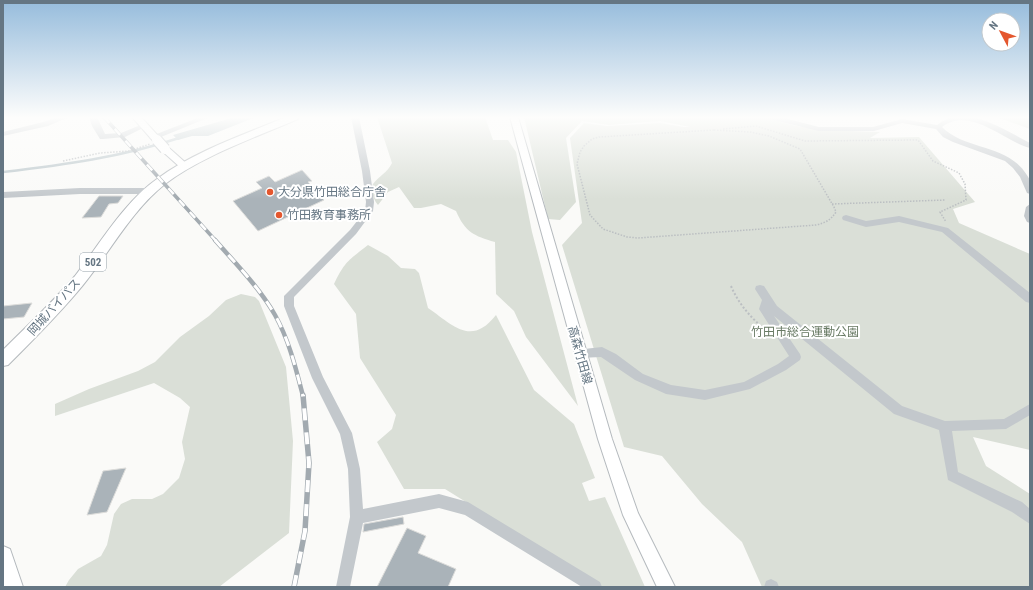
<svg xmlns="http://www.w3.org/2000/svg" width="1033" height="590" font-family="'Roboto Condensed','Noto Sans JP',sans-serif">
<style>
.green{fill:#dadfd7}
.water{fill:#bbc7cb}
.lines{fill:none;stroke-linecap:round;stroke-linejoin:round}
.stream{stroke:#bbc7cb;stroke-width:2.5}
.building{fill:#aab3b9;stroke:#dcdcda}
.major-casing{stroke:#b5babe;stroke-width:2}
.highway-casing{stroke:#b4b9bd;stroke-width:2}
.path-far1{stroke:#bbbfc2;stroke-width:1.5;stroke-dasharray:1.5 1.5;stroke-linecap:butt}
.path{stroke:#bbbfc2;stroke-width:2;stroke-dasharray:2 2;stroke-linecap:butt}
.minor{fill:#c3c8cc;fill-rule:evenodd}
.major{fill:#fff;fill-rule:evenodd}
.highway{fill:#fff;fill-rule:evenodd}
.rail-far2-casing{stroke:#a2aab0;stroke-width:3.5}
.rail-far1-casing{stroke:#a2aab0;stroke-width:4.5}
.rail-casing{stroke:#a2aab0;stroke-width:5.5}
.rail-far2{stroke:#fff;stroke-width:2.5;stroke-dasharray:8;stroke-linecap:butt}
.rail-far1{stroke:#fff;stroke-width:3;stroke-dasharray:10;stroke-linecap:butt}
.rail{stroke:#fff;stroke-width:4;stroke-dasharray:12;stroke-linecap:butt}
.major-bridge-casing{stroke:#b5babe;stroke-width:12;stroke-linecap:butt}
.major-bridge{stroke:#fff;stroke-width:10}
.poi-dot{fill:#e4572e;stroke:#fff;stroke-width:1.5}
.labels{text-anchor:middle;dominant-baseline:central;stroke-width:4;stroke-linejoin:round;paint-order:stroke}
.shield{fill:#fff;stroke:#939fa8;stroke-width:1}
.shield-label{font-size:11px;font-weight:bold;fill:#657683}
.poi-label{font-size:12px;fill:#657683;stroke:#fff;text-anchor:start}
.street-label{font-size:12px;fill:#657683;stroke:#fff}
.park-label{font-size:12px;fill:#687a64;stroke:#fff}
</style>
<rect width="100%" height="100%" fill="#fafaf8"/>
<path class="green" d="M377,117H485L493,140H508L516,152L532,232L578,406L526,337L514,311L496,294L495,242C474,236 465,232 456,211L441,204L421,208H414L399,187L388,192L378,205C374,201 370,190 373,184C379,176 387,173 392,163Z
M524,117H766C805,132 839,130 880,132L870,138L919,137L975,202L953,209L959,223L1030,254V450L973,437L986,466L1030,494V587H762L742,542L702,504L662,456L624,447L562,245L582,223L570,138L584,123L607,126L660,123L684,127H690L660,121L609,125L582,121L566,138L576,202L560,220L548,219Z
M996,117H1030V129Z
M368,245L388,256L401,268L415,269L419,273L428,308C453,325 471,347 496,315L534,390L574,424L595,478L582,483L589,501L605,497L645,587H603L445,489H404L377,442L392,429L396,415L360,358L356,314L334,284C345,261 349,260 368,245Z
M241,294L255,297L259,301L286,367L293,441L289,533L219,587H65L69,580L78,569L101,556L107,545L114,514L121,504L132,499H152L163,494L179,478L185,459L182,442L190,407L180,398L154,383L55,416V404L89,389L138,371L155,362L180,337L209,316L226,300Z"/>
<path class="water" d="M235,117H256L208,136H192L178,140L173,135Z"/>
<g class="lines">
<path class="stream" d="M3,172C63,165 122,157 179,138"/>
</g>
<path class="building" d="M302,170L312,181L308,182L324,200L258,231L233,201L262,188L256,182L269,176L275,182Z
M99,196H123L118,203L109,204L101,217L82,218Z
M32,303L24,317L3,319V306Z
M126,468L107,512L87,515L103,471Z
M403,517L404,524L363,532L364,524Z
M407,528L426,536L418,553L456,569L448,587H377Z"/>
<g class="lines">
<defs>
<path id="major" d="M132,117H141L160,138L162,140L160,142H154Z
M510,117H518L612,439L638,513L675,587H657L623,515L598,439Z
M165,146L168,147L187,164L189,166L187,168H181L162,151L160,149Z"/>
<path id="highway" d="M286,117H299L298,119C256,137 200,157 165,184C131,211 110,252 83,285C60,313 34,339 8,365L3,366V350C27,326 53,302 75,276C99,245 125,201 157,179C195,151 243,135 286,117Z
M3,546L10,549L23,587H3Z"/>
</defs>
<use href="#major" class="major-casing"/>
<use href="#highway" class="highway-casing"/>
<path class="path-far1" d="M723,129L756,126L805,141L918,140L933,161L959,173L965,184L966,200L940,212L946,222
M714,130L750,132L769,136L800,149L834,207L836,212C831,220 825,223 816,225L638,238L627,237L603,229L590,215L577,164L580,152L584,146L592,139L599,137Z
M63,161L100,153L129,151L150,144
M832,204L945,200"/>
<path class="path" d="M731,286C739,305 752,319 768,332"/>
<path class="minor" d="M58,117H69L48,126L3,136V132L43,122Z
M89,117H97L105,134L121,133L143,124L147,126L125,137L103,139H100L92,126Z
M200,117H210L156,139H150L149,137Z
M351,117H359L370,171L374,202L373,211L356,234L294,297V306L323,377L352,433L360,469L363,509L439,494L468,502L600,582L602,587H582L465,515L439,508L363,523L350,587H336L350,517L348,469L340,434L312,378L284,306V296L350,230L365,211L366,202L362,171Z
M768,117H780L819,127H873L902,119L937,125C965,103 1003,129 1030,143V148C1003,141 971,106 942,127C965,150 1004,144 1024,171C1026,174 1029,177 1030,181C1031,185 1030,190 1030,194L1027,193L1020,177L1013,168L1005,161L953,142L943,137L936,129L902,123L874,131H819L769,119Z
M80,188H149L153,191L149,194H80L3,198V192Z
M1030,204V223L1027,222L1024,216L1026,207Z
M846,215L866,221L899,216L948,228L1030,293V303L1026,302L942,232L899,222L866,227L843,220L842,218L843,216Z
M760,285L764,286L777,306L902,406L945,421L1004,419L1030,404V415L1006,429L952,431L958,472L1022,502L1030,509V524L1012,512L948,480L939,430L894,414L774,316L800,354L801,357L800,360L786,370L750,389L705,400L666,394L635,380L601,357L579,358L575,356L574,353L575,350L602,347L616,354L643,374L671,385L705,390L744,382L778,364L789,356L759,309L762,300L755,289L756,286Z
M771,579L777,582L779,587H764L766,581Z"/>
<use href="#major" class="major"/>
<use href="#highway" class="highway"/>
<defs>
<path id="rail-far2" d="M104,117L216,241"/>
<path id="rail-far1" d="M215,240C236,264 259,287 275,315C289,340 296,369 303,396"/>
<path id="rail" d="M294,587L305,531L309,463L303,395"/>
</defs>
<use href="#rail-far2" class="rail-far2-casing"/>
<use href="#rail-far1" class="rail-far1-casing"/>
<use href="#rail" class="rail-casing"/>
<use href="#rail-far2" class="rail-far2"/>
<use href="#rail-far1" class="rail-far1"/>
<use href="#rail" class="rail"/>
<defs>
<path id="major-bridge" d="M157,140L165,149"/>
</defs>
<use href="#major-bridge" class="major-bridge-casing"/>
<use href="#major-bridge" class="major-bridge"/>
</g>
<linearGradient id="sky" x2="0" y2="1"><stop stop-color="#96bcdc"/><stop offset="0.59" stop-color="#fdfdfc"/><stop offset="1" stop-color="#fdfdfc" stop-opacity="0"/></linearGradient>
<rect width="1033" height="199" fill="url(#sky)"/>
<g class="poi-dot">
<circle cx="270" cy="192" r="4"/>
<circle cx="279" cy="215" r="4"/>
</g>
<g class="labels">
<rect class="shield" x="80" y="253" width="26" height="18" rx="3"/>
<g class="shield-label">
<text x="93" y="262">502</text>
</g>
<g class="poi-label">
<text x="278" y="192">大分県竹田総合庁舎</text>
<text x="287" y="215">竹田教育事務所</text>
</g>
<g class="street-label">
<text transform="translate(54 307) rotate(-48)">岡城バイパス</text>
<text transform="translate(580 355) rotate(74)">高森竹田線</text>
</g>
<g class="park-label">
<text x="805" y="332">竹田市総合運動公園</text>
</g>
</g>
<rect width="1033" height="590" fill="none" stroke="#657683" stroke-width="8"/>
<g transform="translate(1001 32) rotate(311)"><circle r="19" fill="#ffffff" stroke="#c1c8cd"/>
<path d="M0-3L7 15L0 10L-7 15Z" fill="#e4572e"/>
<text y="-6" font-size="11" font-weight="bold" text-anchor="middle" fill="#657683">N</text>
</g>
</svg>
